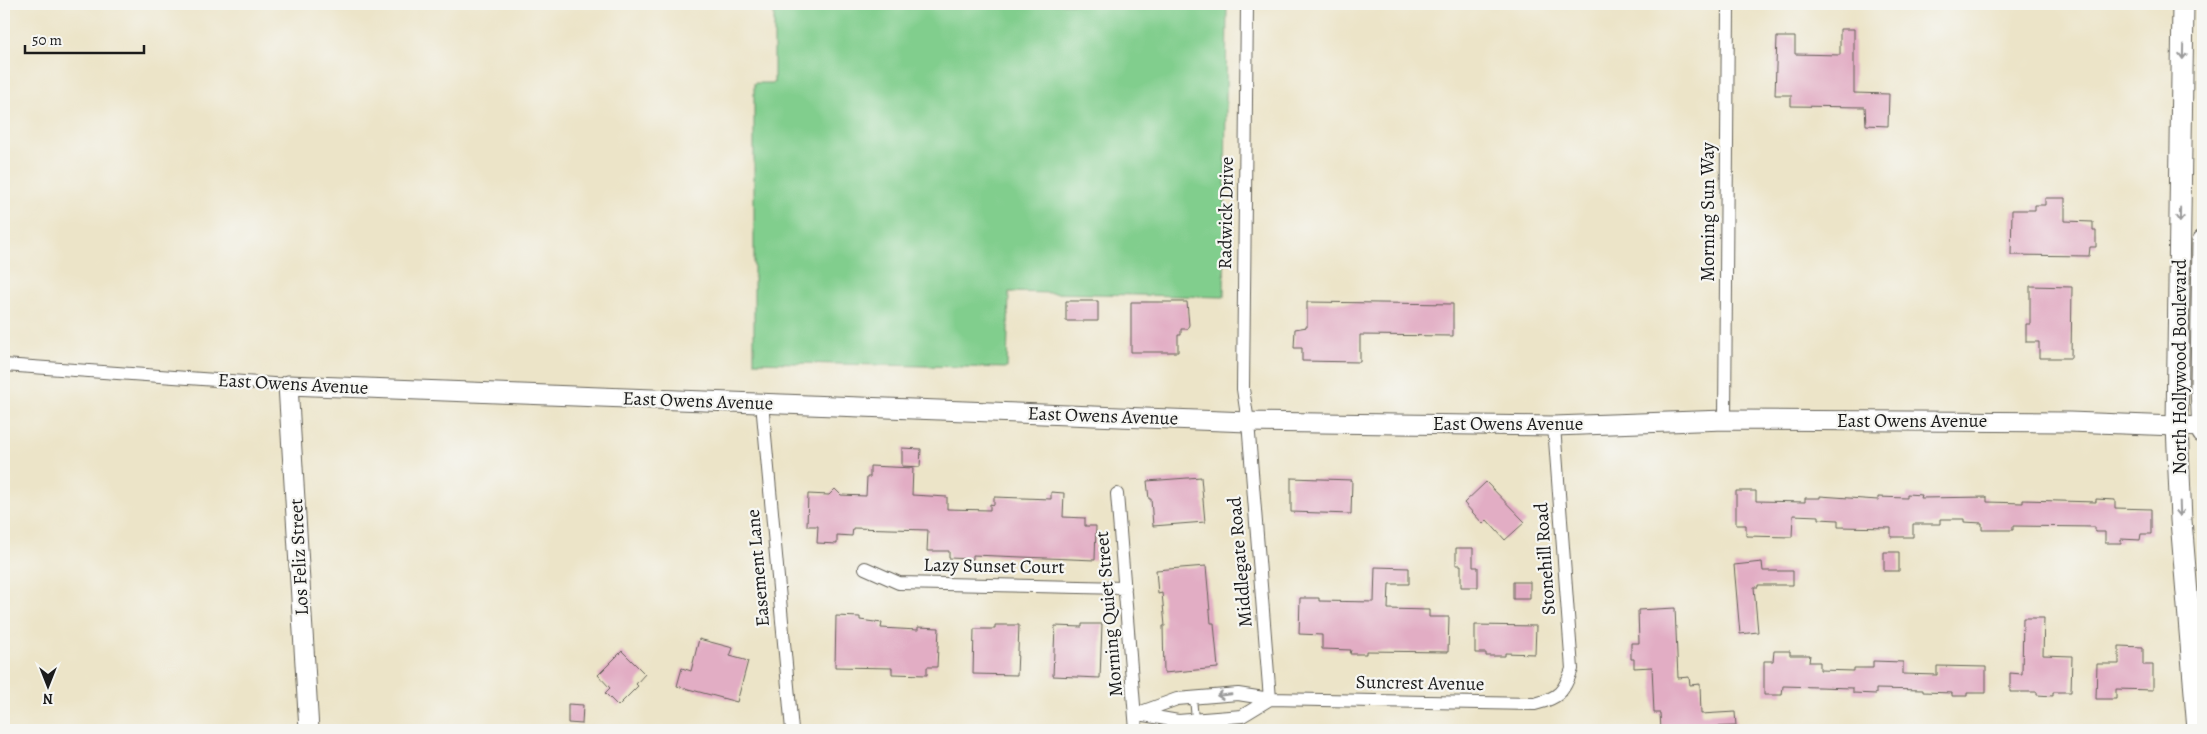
<svg xmlns="http://www.w3.org/2000/svg" width="2207" height="734" font-family="Alegreya,serif">
<style>
.green{fill:#81ce8d;stroke:#4e7554}
.building{fill:#e2adc4}
.lines{fill:none;stroke-linecap:round;stroke-linejoin:round}
.lane-casing{stroke:#656258;stroke-width:8}
.street-casing{stroke:#656258;stroke-width:14}
.secondary-casing{stroke:#656258;stroke-width:21}
.primary-casing{stroke:#656258;stroke-width:23}
.lane{stroke:#fff;stroke-width:6}
.street{stroke:#fff;stroke-width:12}
.secondary{stroke:#fff;stroke-width:19}
.primary{stroke:#fff;stroke-width:21}
.oneway{stroke:#999}
.labels{text-anchor:middle;dominant-baseline:central;stroke-width:4.5;stroke-linejoin:round;paint-order:stroke}
.street-label{font-size:19px;fill:#1c1c1c;stroke:#f6f6f2}
</style>
<rect width="100%" height="100%" fill="#f6f6f2"/>
<filter id="ink" filterUnits="userSpaceOnUse"><feTurbulence type="fractalNoise" baseFrequency=".02" numOctaves="2"/><feDisplacementMap in="SourceGraphic" scale="10" xChannelSelector="R" yChannelSelector="G"/><feConvolveMatrix kernelMatrix="1 2 1 2 8 2 1 2 1" color-interpolation-filters="sRGB"/></filter>
<filter id="wash" filterUnits="userSpaceOnUse"><feTurbulence type="fractalNoise" baseFrequency=".0096" numOctaves="4" result="noise"/><feDisplacementMap in="SourceGraphic" scale="20" xChannelSelector="R" yChannelSelector="G"/><feGaussianBlur stdDeviation="1.12" result="paint"/><feColorMatrix in="noise" values="0 0 0 0 0 0 0 0 0 0 0 0 0 0 0 0 0 1.4 0 .05"/><feComposite in="paint" operator="in"/></filter>
<g filter="url(#wash)">
<rect width="100%" height="100%" fill="#ece4c8"/>
<path class="green" d="M774,4H1227L1224,297L1009,292L1007,368L754,362V83H774Z"/>
<g id="blocks">
<path class="building" d="M1840,29H1854V93L1889,94L1888,126L1866,125L1865,107L1791,106V95H1775L1777,37H1795V54L1840,55Z
M2045,198H2065V221L2093,222V231H2096V247H2090L2089,256L2011,255L2012,210H2035V205H2045Z
M2030,286L2072,287L2071,358H2039V342H2026V324H2030Z
M1066,301H1098V321H1066Z
M1131,302H1187L1189,325L1187,329H1181V335H1178V352H1131Z
M1307,302L1453,304V336L1360,335V362L1302,361V348H1294L1295,329L1307,327Z
M902,448L921,449L920,467L902,466Z
M870,466L913,468L912,495L947,497V509L990,510V504L994,505V497L1051,499V492L1064,493L1063,517L1085,518V526H1096L1095,560L973,555V559L949,558V551H927L928,530L853,528L852,536L837,535V544L817,543L818,526H807L808,494L829,495L835,489L841,495L866,496L867,477H870Z
M1201,477L1205,522L1153,526L1151,499H1149L1147,481Z
M1291,478L1352,480L1351,514L1291,512Z
M1486,482L1525,522L1505,540L1487,520L1483,524L1464,503Z
M1736,491H1756V501L1805,502V498H1820V496L1878,500V497L1907,498V494L1922,495L1921,498L1987,497V502L2023,503V500L2096,502V499L2115,500V508L2151,509V534H2141L2140,540L2121,539V543H2105V532H2095V527L2013,526V530H1982V523L1964,522V519H1940V524H1913V537H1891V528L1838,527V520L1819,519V516L1793,515L1792,537L1746,536V525H1736Z
M1456,548H1473V567H1478V587H1461V565H1456Z
M1884,552H1899V571H1884Z
M1762,562L1763,571H1793V585H1758V587H1754L1758,632L1740,634L1734,565Z
M1206,566L1211,623H1214L1218,668L1164,673L1163,626H1165L1162,593L1158,594L1156,570Z
M1375,567L1409,568V584H1389L1388,609L1429,610V617H1449L1448,652L1366,651V654H1350L1351,650L1322,649V635L1299,634L1300,598H1319V601L1374,602Z
M1513,582H1530V599H1513Z
M1675,608L1678,678L1689,677L1690,685L1700,684L1701,714L1735,712L1736,726L1708,727V730H1661L1660,713H1654L1652,667L1634,668V659H1631V643H1639L1638,610Z
M836,616L860,617V620L882,623L881,628L918,630V627L939,628L937,667H927V675L892,674V668L835,667Z
M2023,618H2044L2043,655L2072,656L2071,692H2053V696L2037,695V692H2010V673L2022,674Z
M1082,624H1102L1100,678L1053,676L1055,626L1082,627Z
M995,625H1019L1017,675L973,674L974,629H995Z
M1475,625L1536,626L1535,654L1505,653V656H1486V653H1475Z
M699,639L733,648L730,656L748,661L737,702L677,686L682,668L691,671Z
M2119,646L2143,647V665H2153V690L2116,689V699H2096L2097,664H2119Z
M622,651L645,674L636,684L638,686L618,706L605,693L610,688L598,675Z
M1774,651H1790V655H1810L1809,662H1820V670L1854,671V668H1873V661L1903,662V674L1937,675V666L1986,667V693H1967V696H1952V693L1923,692V690L1876,689V694L1853,693V688L1783,686L1782,695H1764V661H1773Z
M568,704L583,705L582,724L568,723Z"/>
</g>
</g>
<g filter="url(#ink)">
<use href="#blocks" fill-opacity="0" stroke="#656258" stroke-width="1"/>
<g class="lines">
<defs>
<path id="lane" d="M1193,698L1195,719"/>
<path id="street" d="M1247,4L1243,389L1248,422L1270,699
M4,365L288,385
M762,403L792,730
M1725,420L1728,4
M1117,494L1136,730
M865,568L899,583L1125,588
M1136,714L1177,699L1238,694L1270,699L1535,704C1559,698 1564,692 1572,669L1554,426
M1138,714L1178,721L1242,716L1270,699"/>
<path id="secondary" d="M309,730L288,385L1248,422L1554,426L1725,420L2069,422L2203,427"/>
<path id="primary" d="M2183,4L2177,425L2181,520L2198,730
M2203,241L2201,386L2203,433"/>
</defs>
<use href="#lane" class="lane-casing"/>
<use href="#street" class="street-casing"/>
<use href="#secondary" class="secondary-casing"/>
<use href="#primary" class="primary-casing"/>
<use href="#lane" class="lane"/>
<use href="#street" class="street"/>
<use href="#secondary" class="secondary"/>
<use href="#primary" class="primary"/>
</g>
<defs><path id="oneway-shaft" d="M-6 0H5M1.5-3L5.5 0L1.5 3" fill="none" stroke-width="1.6" stroke-linecap="round" stroke-linejoin="round" transform="scale(1.25)"/></defs>
<g class="oneway">
<use href="#oneway-shaft" transform="translate(2183 52) rotate(91)"/>
<use href="#oneway-shaft" transform="translate(2180 215) rotate(91)"/>
<use href="#oneway-shaft" transform="translate(2180 509) rotate(88)"/>
<use href="#oneway-shaft" transform="translate(1224 695) rotate(174)"/>
</g>
</g>
<g class="labels">
<g class="street-label">
<text transform="translate(1708 212) rotate(-90)">Morning Sun Way</text>
<text transform="translate(1226 213) rotate(-89)">Radwick Drive</text>
<text transform="translate(2180 367) rotate(-90)">North Hollywood Boulevard</text>
<text transform="translate(293 384) rotate(3)">East Owens Avenue</text>
<text transform="translate(698 401) rotate(2)">East Owens Avenue</text>
<text transform="translate(1103 416) rotate(2)">East Owens Avenue</text>
<text x="1912" y="421">East Owens Avenue</text>
<text x="1508" y="424">East Owens Avenue</text>
<text transform="translate(299 557) rotate(-93)">Los Feliz Street</text>
<text transform="translate(1545 559) rotate(-94)">Stonehill Road</text>
<text transform="translate(1240 562) rotate(-95)">Middlegate Road</text>
<text transform="translate(994 566) rotate(1)">Lazy Sunset Court</text>
<text transform="translate(758 568) rotate(-95)">Easement Lane</text>
<text transform="translate(1109 614) rotate(-95)">Morning Quiet Street</text>
<text transform="translate(1420 683) rotate(1)">Suncrest Avenue</text>
</g>
</g>
<rect width="2207" height="734" fill="none" stroke="#f6f6f2" stroke-width="20"/>
<g transform="translate(48 686) rotate(180)" stroke="#f6f6f2" stroke-width="4" paint-order="stroke">
<path d="M0-4L9 19L0 12L-9 19Z" fill="#1c1c1c"/>
<text y="-8" font-size="14" font-weight="bold" text-anchor="middle" fill="#1c1c1c">N</text>
</g>
<path d="M25 45v8h119v-8" fill="none" stroke="#1c1c1c" stroke-width="2.5"/>
<text x="32" y="45" font-size="15" fill="#1c1c1c" stroke="#f6f6f2" stroke-width="4" paint-order="stroke">50 m</text>
</svg>
